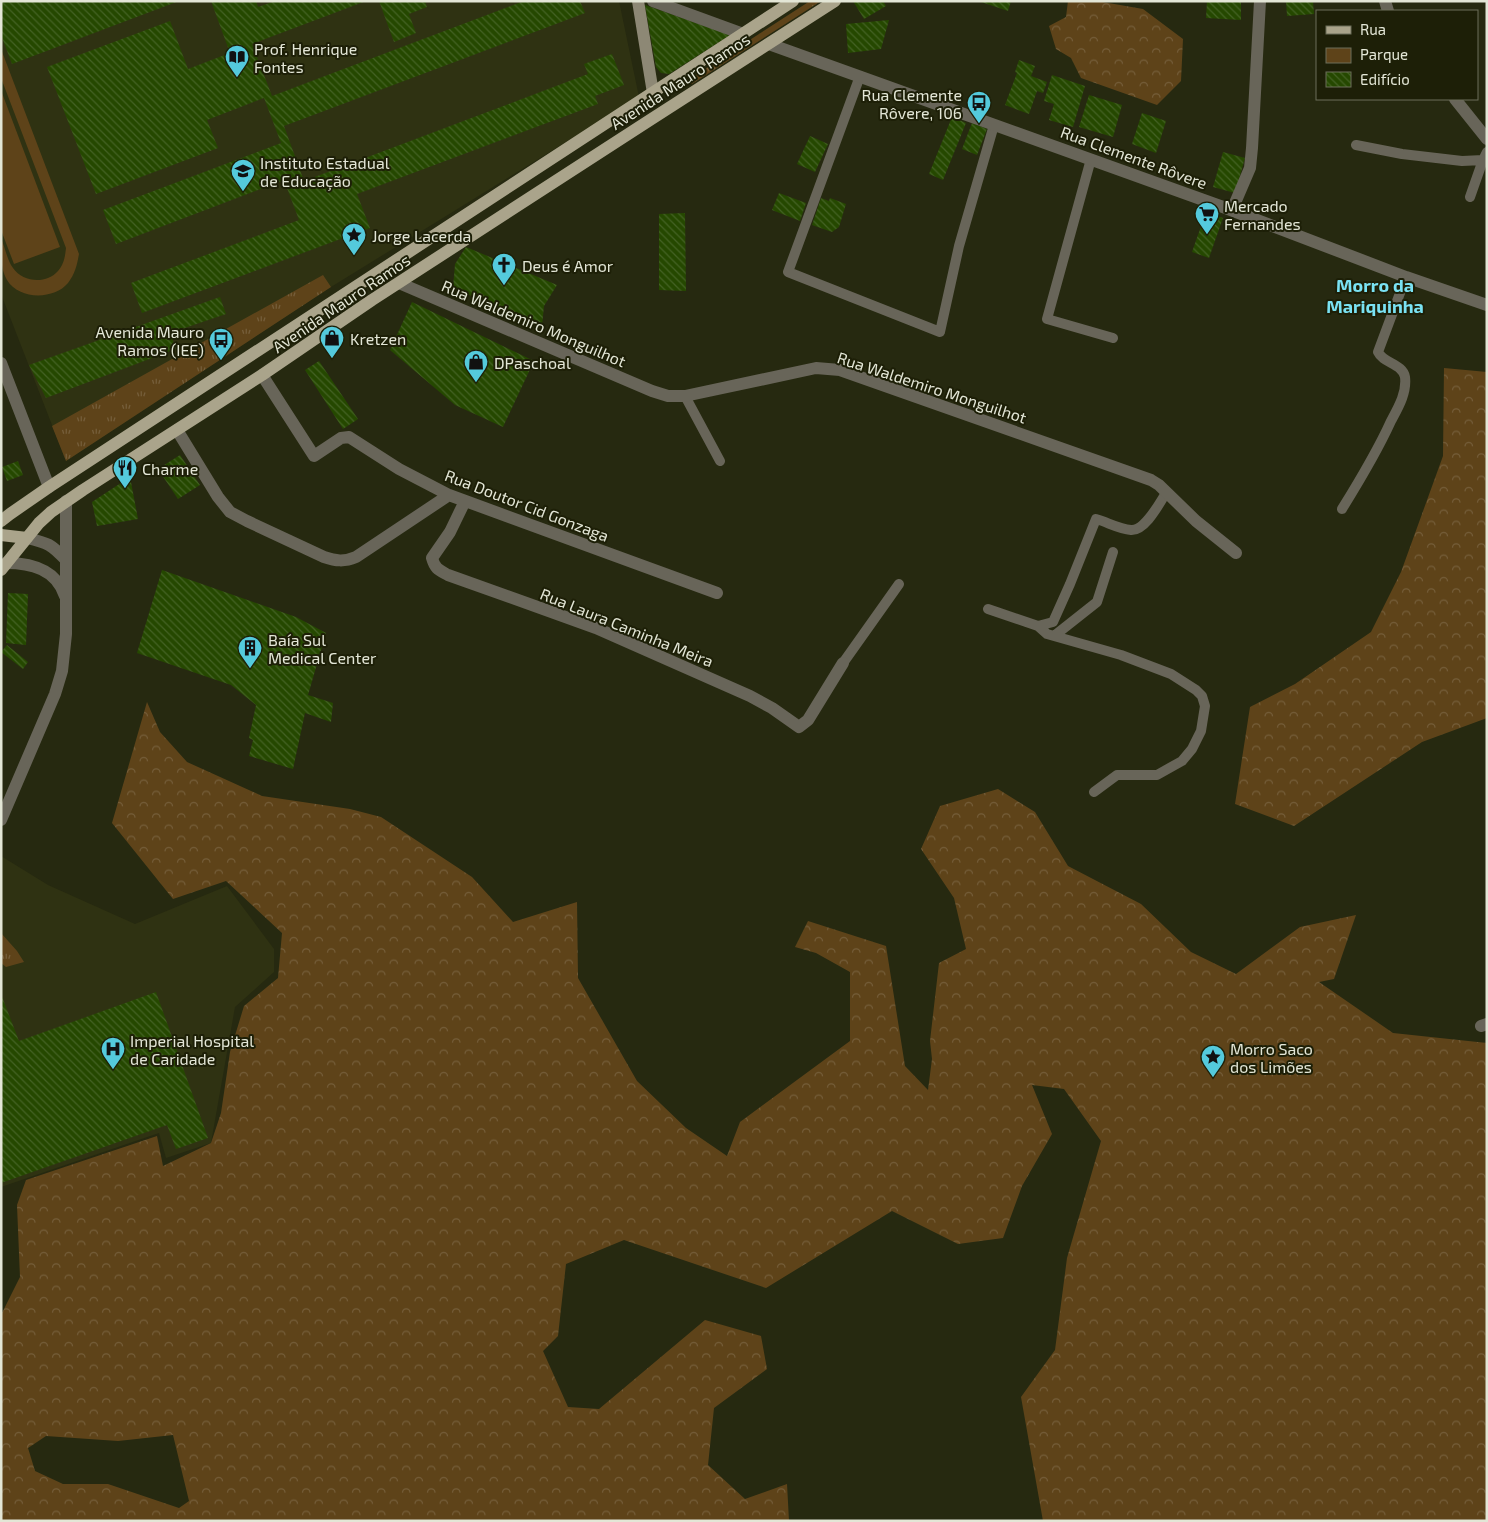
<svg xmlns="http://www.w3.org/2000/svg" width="1488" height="1522" font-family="'Exo 2',sans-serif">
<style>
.built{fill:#2f3212}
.grass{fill:url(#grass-tufts)}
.forest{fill:url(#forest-crowns);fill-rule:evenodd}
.green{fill:#5e4319}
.building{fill:url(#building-back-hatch)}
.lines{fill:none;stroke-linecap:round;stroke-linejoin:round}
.lane{stroke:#686559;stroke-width:10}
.street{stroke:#686559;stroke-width:12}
.secondary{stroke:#8d8875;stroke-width:12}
.primary{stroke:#aaa48b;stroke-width:12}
.labels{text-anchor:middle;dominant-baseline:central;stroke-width:4;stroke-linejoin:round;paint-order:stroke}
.poi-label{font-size:16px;fill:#e3e6d6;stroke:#1d1f07;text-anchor:start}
.street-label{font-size:16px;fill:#e3e6d6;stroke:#1d1f07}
.neighbourhood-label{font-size:18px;font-weight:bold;fill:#7ae2f3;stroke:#1d1f07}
</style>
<defs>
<pattern id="grass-tufts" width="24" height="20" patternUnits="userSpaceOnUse" patternTransform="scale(1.25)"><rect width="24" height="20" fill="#5e4319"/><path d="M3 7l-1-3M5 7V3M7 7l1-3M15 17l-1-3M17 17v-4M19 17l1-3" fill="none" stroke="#755e3a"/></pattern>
<pattern id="forest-crowns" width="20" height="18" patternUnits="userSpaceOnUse" patternTransform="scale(1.25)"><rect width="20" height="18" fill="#5e4319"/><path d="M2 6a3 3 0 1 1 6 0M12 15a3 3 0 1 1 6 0" fill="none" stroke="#755e3a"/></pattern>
<pattern id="building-back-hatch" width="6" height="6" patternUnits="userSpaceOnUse" patternTransform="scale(1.25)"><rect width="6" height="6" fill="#254800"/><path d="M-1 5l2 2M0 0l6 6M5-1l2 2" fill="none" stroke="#446224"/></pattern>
</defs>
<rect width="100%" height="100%" fill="#262910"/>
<path class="built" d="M1,1H619L639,97L331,287L66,461L1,294Z
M1,856L48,885L135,924L227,886L274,949V972L235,1007L211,1143L166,1158L159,1133L1,1187Z"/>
<path class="grass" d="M810,1H821L692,84H688V80Z
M323,275L331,287L66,461L52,426Z
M1,933L17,951L24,962L6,967L1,963Z"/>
<path class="forest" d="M1068,1H1097L1143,9L1183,39L1181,81L1157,105L1081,78L1071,58L1056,49L1049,26L1066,17Z
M1444,368L1487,372V718L1422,742L1294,826L1235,804L1250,707L1295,684L1371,632L1401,572L1443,456Z
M147,702L160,732L187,762L262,796L350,809L381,817L472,877L513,922L577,902L578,978L637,1081L686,1128L727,1156L740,1122L850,1041V972L816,953L795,947L808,921L886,946L905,1066L928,1090L932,1059L930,1041L939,963L966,949L954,898L921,849L940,806L998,789L1035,812L1068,866L1141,904L1191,952L1236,974L1300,927L1356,915L1334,979L1319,982L1393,1033L1487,1043V1521H1043L1021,1397L1055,1350L1067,1258L1101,1141L1064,1089L1032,1085L1052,1134L1022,1186L1003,1238L958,1244L892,1211L766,1288L624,1240L566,1264L558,1336L543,1351L568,1407L599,1409L705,1320L761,1336L767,1369L714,1408L708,1465L745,1499L787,1484L789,1521H1V1315L20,1277L17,1205L26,1180L157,1136L163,1166L211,1143L221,1113L230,1052L244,1006L278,978L282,933L226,881L173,899L112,823ZM173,1435L189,1501L179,1508L108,1484H63L35,1471L28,1448L46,1436L118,1441Z"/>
<path class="green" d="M1,49L79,254C77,265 75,274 68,283C54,300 19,300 7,280C0,268 1,252 1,238C5,247 7,260 13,268C23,283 47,284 58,271C64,264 65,257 66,248L1,78Z
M2,93L60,247L14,264L1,230V94Z"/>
<path class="building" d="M1,1H179L12,64L1,35Z
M211,1H256L258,7L275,1H366L252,44L272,96L524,1H580L585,13L284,126L304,181L588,74L584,64L612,54L624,85L595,96L598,104L357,194L370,228L142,313L131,283L299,220L284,180L116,244L103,210L281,143L264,98L207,120L218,148L96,194L47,67L170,21L188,69L230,53Z
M379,1H425L427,7L409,14L416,33L394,42Z
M853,1H883L886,6L864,19Z
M978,1H1011L1008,11Z
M1207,1H1241V20L1206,18Z
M1286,1H1313L1314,14L1287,16Z
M645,5L730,35L669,74L661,73L656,67Z
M889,20L881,49L848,53L846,24Z
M1019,60L1035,66L1031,76L1047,82L1043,93L1037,91L1029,114L1005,105L1017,73L1015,72Z
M1052,75L1085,86L1073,127L1049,120L1054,104L1044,101Z
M1089,95L1122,105L1113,137L1079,127Z
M1142,113L1166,121L1156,153L1132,144Z
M952,117L966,123L943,180L929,174Z
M972,123L987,129L977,155L962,149Z
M810,136L828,144L815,172L797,164Z
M1223,152L1245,158L1235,193L1213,187Z
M779,193L806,203L800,221L772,210Z
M821,198L829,201L830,198L846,204L839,227L832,232L812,225Z
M1206,212L1223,218L1209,258L1192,252Z
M685,213L686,291L659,290V214Z
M466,247L557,285L544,306L542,326L453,288L455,264Z
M220,297L226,314L170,333L176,349L46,398L29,365Z
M412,302L534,361L503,427L455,405L390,350Z
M319,361L358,419L343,429L305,370Z
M180,455L200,485L178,499L158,469Z
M18,461L23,475L7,481L2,467Z
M130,477L138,519L97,526L92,502Z
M162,570L296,617L326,633L308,695L333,703L331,722L305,713L293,769L249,756L253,740L249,738L256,705L231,685L137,653Z
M8,593L28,594L26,645L6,643Z
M7,645L28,662L23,669L1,652Z
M156,992L208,1138L176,1149L167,1125L1,1183V994L19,1041Z"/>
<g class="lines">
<path class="lane" d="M860,76L788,272L940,332L959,246L994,125
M1356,145L1402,154L1462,161L1483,160L1487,152
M1091,159L1047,319L1113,338
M1470,197L1483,160
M685,396L720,461
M1342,509C1360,480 1377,452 1391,421C1398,408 1407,393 1405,377C1403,364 1383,363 1378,352L1406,277
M988,609L1038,626L1053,622L1070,584L1096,519C1107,522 1119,529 1131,530C1145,531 1159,504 1166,493
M1038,626L1047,634L1121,655L1171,674L1196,690L1202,696L1205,706L1201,731L1192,749L1182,761L1157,775H1117L1094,792
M1054,636L1097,602L1113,552
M843,663L899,584"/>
<path class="street" d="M653,1L743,34
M1385,1L1388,11
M769,44L1223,207L1406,277L1487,305
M1455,99L1487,139
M1232,210L1250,168L1252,148L1260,1
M399,283L652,391L668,396H685L816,368L840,370L1151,480L1159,485L1196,521L1236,553
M1,363L49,487
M262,375L314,456L341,438L349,437L399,469L449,495L717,593
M177,430L218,497L230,512L247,521L324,557C336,561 344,562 356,557L449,495
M465,501L450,532L432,558C435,569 439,570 448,575L596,628L750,696L772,708L799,727L808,720L843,663
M27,538C48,543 51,544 66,560
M6,563C31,563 56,569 65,596
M1,820L55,694L62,671L66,634V501
M1481,1026L1487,1024"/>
<path class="secondary" d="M638,1L653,93"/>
<path class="primary" d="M1,521L10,514L49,487L793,1
M1,535L27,538
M1,570L39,523L51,512L83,490L262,375L372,300L650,120L835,1"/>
</g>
<defs>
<symbol id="library-pin" viewBox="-11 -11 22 30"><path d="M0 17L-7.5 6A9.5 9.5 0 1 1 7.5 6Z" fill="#54cadc" stroke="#1d1f07"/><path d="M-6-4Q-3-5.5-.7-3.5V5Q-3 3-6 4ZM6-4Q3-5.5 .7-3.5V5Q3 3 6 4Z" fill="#111"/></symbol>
<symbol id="bus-pin" viewBox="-11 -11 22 30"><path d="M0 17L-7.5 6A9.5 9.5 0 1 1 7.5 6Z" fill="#54cadc" stroke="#1d1f07"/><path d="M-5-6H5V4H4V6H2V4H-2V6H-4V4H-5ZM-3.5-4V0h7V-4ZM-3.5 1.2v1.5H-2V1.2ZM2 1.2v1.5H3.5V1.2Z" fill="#111"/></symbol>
<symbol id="school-pin" viewBox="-11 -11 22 30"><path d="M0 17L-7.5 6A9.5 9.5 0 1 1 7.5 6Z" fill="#54cadc" stroke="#1d1f07"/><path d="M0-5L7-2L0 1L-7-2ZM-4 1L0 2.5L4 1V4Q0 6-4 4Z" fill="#111"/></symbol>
<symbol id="supermarket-pin" viewBox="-11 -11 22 30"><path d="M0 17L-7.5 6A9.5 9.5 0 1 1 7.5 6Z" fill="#54cadc" stroke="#1d1f07"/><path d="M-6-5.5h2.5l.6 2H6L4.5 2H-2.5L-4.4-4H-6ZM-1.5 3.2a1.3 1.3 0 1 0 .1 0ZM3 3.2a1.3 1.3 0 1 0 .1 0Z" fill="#111"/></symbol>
<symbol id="sight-pin" viewBox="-11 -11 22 30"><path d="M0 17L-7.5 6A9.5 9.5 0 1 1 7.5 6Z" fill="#54cadc" stroke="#1d1f07"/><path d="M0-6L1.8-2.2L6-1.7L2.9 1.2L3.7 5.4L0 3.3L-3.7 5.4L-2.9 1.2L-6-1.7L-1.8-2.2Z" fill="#111"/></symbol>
<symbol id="church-pin" viewBox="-11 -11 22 30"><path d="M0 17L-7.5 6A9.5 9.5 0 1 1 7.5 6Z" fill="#54cadc" stroke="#1d1f07"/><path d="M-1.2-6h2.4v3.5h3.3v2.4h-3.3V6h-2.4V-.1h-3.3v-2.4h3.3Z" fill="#111"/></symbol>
<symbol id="shop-pin" viewBox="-11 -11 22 30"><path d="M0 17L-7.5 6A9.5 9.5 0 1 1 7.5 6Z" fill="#54cadc" stroke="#1d1f07"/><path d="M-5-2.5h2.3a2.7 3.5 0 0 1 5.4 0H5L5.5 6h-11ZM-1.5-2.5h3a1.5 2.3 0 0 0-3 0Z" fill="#111"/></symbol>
<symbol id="restaurant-pin" viewBox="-11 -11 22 30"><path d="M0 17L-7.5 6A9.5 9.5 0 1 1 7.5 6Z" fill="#54cadc" stroke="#1d1f07"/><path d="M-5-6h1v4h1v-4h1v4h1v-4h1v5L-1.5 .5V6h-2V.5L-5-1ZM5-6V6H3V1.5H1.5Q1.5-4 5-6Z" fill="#111"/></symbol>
<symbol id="building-pin" viewBox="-11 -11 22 30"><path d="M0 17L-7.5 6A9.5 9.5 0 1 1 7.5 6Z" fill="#54cadc" stroke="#1d1f07"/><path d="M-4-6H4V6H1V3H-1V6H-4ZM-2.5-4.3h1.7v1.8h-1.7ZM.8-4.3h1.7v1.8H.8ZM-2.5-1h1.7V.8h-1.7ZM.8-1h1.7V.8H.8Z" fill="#111"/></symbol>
<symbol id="hospital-pin" viewBox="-11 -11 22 30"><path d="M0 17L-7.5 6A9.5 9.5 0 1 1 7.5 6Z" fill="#54cadc" stroke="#1d1f07"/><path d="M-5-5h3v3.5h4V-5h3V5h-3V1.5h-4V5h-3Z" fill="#111"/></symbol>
</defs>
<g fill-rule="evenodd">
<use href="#library-pin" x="223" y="43" width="28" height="38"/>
<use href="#bus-pin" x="965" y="89" width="28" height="38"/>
<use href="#school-pin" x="229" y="157" width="28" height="38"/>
<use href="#supermarket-pin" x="1193" y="200" width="28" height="38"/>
<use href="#sight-pin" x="340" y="221" width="28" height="38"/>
<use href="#church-pin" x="490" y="251" width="28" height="38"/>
<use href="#shop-pin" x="318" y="324" width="28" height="38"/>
<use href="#bus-pin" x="207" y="326" width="28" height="38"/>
<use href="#shop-pin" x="462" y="348" width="28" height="38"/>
<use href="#restaurant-pin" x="111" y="454" width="28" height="38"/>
<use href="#building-pin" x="236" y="634" width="28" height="38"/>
<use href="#hospital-pin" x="99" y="1035" width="28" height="38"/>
<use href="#sight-pin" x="1199" y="1043" width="28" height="38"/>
</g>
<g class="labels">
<g class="poi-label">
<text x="254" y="48">Prof. Henrique<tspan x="254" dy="18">Fontes</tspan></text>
<text x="962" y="94" text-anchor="end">Rua Clemente<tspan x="962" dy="18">Rôvere, 106</tspan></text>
<text x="260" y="162">Instituto Estadual<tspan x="260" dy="18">de Educação</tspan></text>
<text x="1224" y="205">Mercado<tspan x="1224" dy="18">Fernandes</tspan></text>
<text x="372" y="235">Jorge Lacerda</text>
<text x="522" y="265">Deus é Amor</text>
<text x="204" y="331" text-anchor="end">Avenida Mauro<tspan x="204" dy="18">Ramos (IEE)</tspan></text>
<text x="350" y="338">Kretzen</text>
<text x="494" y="362">DPaschoal</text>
<text x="142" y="468">Charme</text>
<text x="268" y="639">Baía Sul<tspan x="268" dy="18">Medical Center</tspan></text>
<text x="130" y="1040">Imperial Hospital<tspan x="130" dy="18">de Caridade</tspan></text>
<text x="1230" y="1048">Morro Saco<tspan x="1230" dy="18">dos Limões</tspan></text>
</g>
<g class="street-label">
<text transform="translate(680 81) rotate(-33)">Avenida Mauro Ramos</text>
<text transform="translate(1134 157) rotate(20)">Rua Clemente Rôvere</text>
<text transform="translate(341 303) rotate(-34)">Avenida Mauro Ramos</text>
<text transform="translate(534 323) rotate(23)">Rua Waldemiro Monguilhot</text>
<text transform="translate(932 387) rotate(18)">Rua Waldemiro Monguilhot</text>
<text transform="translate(527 505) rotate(21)">Rua Doutor Cid Gonzaga</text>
<text transform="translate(627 627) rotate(22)">Rua Laura Caminha Meira</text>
</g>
<g class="neighbourhood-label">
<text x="1375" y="285">Morro da<tspan x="1375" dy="21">Mariquinha</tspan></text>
</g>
</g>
<rect width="1488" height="1522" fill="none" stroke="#e3e6d6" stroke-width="5"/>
<rect x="1316" y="10" width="162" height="90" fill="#1d1f07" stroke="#6c6f5a"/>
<rect x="1326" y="26" width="25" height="8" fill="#aaa48b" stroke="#6c6f5a"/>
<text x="1360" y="35" font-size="15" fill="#e3e6d6">Rua</text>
<rect x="1326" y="48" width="25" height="15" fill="#5e4319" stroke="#6c6f5a"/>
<text x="1360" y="60" font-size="15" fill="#e3e6d6">Parque</text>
<rect x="1326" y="72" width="25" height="15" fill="url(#building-back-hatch)" stroke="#6c6f5a"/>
<text x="1360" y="85" font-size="15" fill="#e3e6d6">Edifício</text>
</svg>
